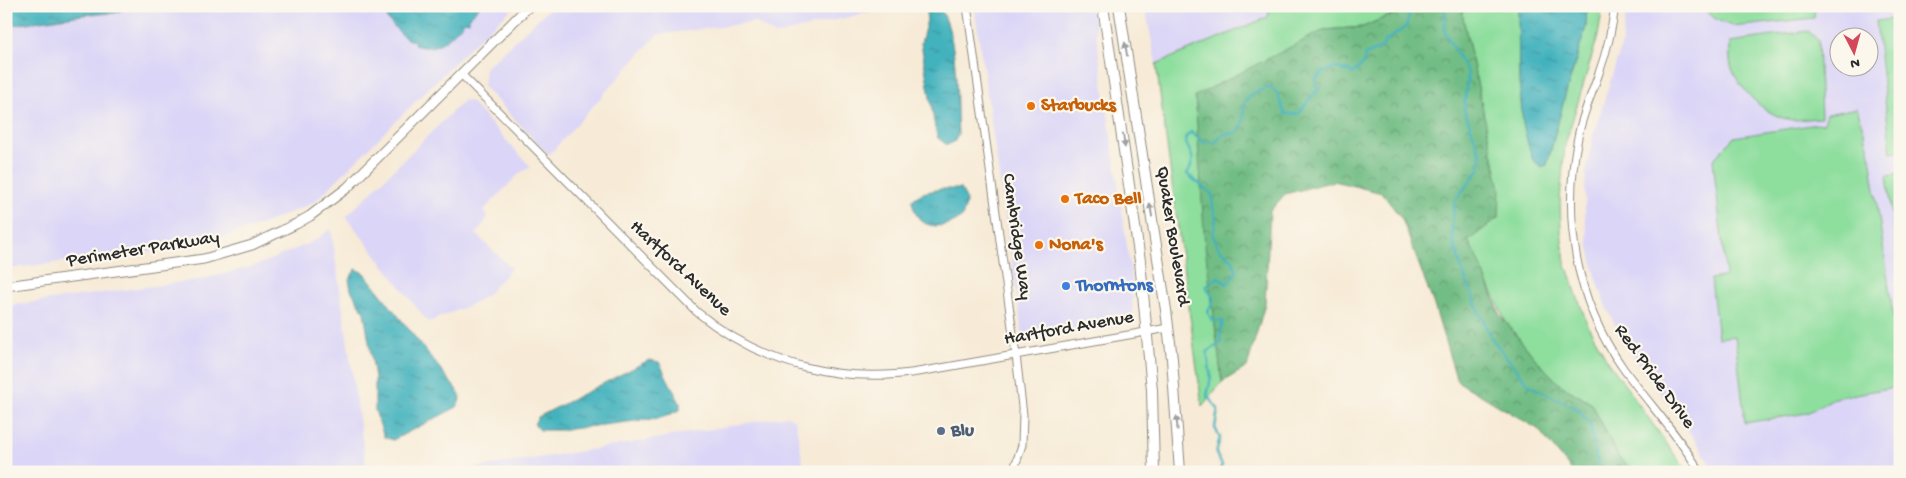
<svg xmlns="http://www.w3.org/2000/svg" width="1906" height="478" font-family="'Gochi Hand',sans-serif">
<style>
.built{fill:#dbd6f7;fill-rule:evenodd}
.grass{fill:#8ede9e;stroke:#5c8464}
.forest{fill:url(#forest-crowns);stroke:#4e7458}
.water{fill:url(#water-ripples);stroke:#376e74}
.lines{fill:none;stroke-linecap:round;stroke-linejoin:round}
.stream{stroke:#43b2bd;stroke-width:2.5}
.street-casing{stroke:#918b81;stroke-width:9}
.secondary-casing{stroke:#918b81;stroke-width:11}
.primary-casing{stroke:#918b81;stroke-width:12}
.street{stroke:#fff;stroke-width:7}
.secondary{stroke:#fff;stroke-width:9}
.primary{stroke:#fff;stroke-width:10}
.oneway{fill:#a0a0a0}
.food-dot{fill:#e8710a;stroke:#fbf7ec;stroke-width:2}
.shop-dot{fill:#3f7fe0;stroke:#fbf7ec;stroke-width:2}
.service-dot{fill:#5c6f8a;stroke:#fbf7ec;stroke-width:2}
.labels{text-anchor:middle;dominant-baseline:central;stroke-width:4.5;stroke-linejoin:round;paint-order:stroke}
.food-label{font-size:19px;font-weight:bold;fill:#c56008;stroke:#fbf7ec;text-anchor:start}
.street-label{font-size:19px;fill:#2b2b2b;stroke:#fbf7ec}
.shop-label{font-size:19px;font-weight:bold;fill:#366cbe;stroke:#fbf7ec;text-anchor:start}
.service-label{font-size:19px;font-weight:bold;fill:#4e5e75;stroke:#fbf7ec;text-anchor:start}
</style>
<defs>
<pattern id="forest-crowns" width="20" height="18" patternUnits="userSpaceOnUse" patternTransform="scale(1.25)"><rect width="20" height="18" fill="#72bd85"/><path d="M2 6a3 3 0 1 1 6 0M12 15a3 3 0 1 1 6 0" fill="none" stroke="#5e9a6d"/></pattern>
<pattern id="water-ripples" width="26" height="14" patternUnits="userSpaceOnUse" patternTransform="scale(1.25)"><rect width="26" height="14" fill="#43b2bd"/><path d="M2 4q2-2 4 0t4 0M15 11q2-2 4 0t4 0" fill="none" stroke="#38919a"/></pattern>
</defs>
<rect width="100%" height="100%" fill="#fbf7ec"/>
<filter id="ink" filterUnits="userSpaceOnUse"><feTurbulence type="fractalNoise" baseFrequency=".02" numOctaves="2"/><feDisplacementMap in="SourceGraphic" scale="10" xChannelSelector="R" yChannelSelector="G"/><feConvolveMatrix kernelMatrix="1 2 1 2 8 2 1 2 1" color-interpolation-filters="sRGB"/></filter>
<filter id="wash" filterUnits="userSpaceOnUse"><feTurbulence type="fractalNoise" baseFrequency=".0096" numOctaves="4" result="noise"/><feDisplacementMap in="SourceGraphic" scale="20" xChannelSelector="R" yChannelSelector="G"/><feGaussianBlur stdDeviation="1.12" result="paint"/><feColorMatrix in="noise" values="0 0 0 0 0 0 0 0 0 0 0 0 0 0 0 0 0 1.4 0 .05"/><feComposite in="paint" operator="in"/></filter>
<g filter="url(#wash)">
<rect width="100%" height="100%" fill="#f7ebd7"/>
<path class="built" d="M6,6H515L468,49L315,202L258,226L192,246L6,269Z
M552,6H894L775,35L755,22L657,35L549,155L483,86L485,68Z
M974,6H1092L1132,280L1133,315L1117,326L1023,338Z
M1145,6H1270L1268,17L1156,64Z
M1627,6H1900V472H1714L1700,447L1626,346L1606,307L1596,277L1589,247L1585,218V192L1586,173L1593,136L1621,47ZM1838,38H1868V68H1838Z
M464,100L471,102L531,167L520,173L484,210L488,217L476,234L511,268L487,295L470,305L428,322L346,217Z
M331,229L367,472H6V306L204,279L255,266L312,242Z
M787,416L795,420L805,472H446L596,449Z"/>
<path class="grass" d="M1270,6H1411L1363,27L1323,30L1214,312L1222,382L1202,406L1156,64L1268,17Z
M1464,6H1518L1519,78L1523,123L1528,144L1541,167L1547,165L1565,96L1586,27L1587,6H1603L1598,36L1565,145L1560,199L1561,231L1565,262L1588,326L1607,360L1687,472H1633L1619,458L1592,404L1559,384L1533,356L1506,322L1468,240L1499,217L1480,97L1462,13Z
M1700,6H1815L1814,18L1743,26L1729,25L1717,20Z
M1900,18V151L1891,152L1876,21Z
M1808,31L1818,40L1821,118C1812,118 1802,120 1793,120C1767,118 1739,90 1731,66C1729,58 1730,50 1730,42Z
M1857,108L1869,149L1900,362V386L1834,398L1807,413L1745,423L1735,336L1718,338L1711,279L1726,276L1713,160L1734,137L1824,123L1827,114Z
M1900,173V279L1887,175Z"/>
<path class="forest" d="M1411,6H1464L1462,13L1500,189L1499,217L1468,241L1480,263L1500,315L1533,356L1559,384L1592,404L1619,458L1636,472H1573L1538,429L1457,381L1434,305L1402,219L1382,193L1334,181L1285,194L1270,211L1265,304L1247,367L1222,382L1205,246L1195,96L1324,30L1363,27Z"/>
<path class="water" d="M6,6H131L115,13L82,15L6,26Z
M384,6H480L469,18V22L465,21C451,36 438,53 415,45L414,40H409L403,36L387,19L388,13Z
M1518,6H1587L1586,27L1565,96L1547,165L1541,167L1532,159L1523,124L1519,78Z
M939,7C959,33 956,102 958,135L954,142L947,145L938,138L935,128L921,43L927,20L926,13L933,8Z
M941,189H961C968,200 967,206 961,218C939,231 916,230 912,200L922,193Z
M356,269L365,274L456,389L461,397L457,407L393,440L384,437L375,410V378L364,312L351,290L349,279Z
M649,360L659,362L680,403V410L660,418L562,430H540L534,424L538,417Z"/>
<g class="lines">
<path class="stream" d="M1445,6V33L1468,73L1464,109L1481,156L1479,170L1455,201L1452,224L1454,245L1462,270L1479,312L1492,339L1529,385L1577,409L1591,425L1594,447L1598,463L1606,472
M1219,472L1222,465L1216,454L1220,437L1215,428L1218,409L1207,396L1211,377L1207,352L1221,343L1220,334L1223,321H1212L1208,312L1214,299L1206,286L1218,277L1227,284L1237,271L1232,259L1219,249L1213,235L1216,219L1213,207L1212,194L1187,174C1199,152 1188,157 1185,138L1191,132L1203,142L1215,143L1223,134L1236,133L1243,123L1244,103L1253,93L1270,87L1277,93L1285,114H1298C1305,106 1310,97 1319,89L1315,80L1322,73L1334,67L1353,73L1363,64L1365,55L1381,48L1388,39L1406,27L1409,16L1400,9V6"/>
</g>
</g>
<g filter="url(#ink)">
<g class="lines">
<defs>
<path id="street" d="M967,6L1016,355L1023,415L1022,445L1013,472
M1615,6C1612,29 1607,51 1599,73C1592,94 1582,115 1578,137C1562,217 1575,301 1623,368C1648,403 1678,434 1700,472
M461,74L697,312C762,365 841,385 924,371L1168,328"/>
<path id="secondary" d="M6,286L204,259L252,245L296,224L310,216L347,188L529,6"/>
<path id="primary" d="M1103,6L1140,261L1152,390L1154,472
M1119,6L1166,310L1172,359L1180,472"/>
</defs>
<use href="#street" class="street-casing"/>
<use href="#secondary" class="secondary-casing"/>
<use href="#primary" class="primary-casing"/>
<use href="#street" class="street"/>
<use href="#secondary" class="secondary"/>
<use href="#primary" class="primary"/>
</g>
<defs><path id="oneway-solid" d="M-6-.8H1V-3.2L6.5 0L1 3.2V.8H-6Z" transform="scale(1.25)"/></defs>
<g class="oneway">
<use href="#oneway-solid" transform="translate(1126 49) rotate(-99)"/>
<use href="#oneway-solid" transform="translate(1124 141) rotate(82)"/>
<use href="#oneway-solid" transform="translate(1151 210) rotate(-99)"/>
<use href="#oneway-solid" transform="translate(1177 423) rotate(-94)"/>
</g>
</g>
<g class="food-dot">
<circle cx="1031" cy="106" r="5"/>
<circle cx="1065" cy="199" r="5"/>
<circle cx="1039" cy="245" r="5"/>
</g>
<circle class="shop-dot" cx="1066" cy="286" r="5"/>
<circle class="service-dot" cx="941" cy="431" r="5"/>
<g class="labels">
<g class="food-label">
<text x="1041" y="106">Starbucks</text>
<text x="1075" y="199">Taco Bell</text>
<text x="1049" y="245">Nona's</text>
</g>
<g class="street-label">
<text transform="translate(1172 236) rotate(81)">Quaker Boulevard</text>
<text transform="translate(1016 237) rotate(82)">Cambridge Way</text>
<text transform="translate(143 250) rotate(-9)">Perimeter Parkway</text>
<text transform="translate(680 269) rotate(43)">Hartford Avenue</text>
<text transform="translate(1069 329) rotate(-10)">Hartford Avenue</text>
<text transform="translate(1654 377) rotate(54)">Red Pride Drive</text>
</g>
<g class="shop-label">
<text x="1076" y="286">Thorntons</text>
</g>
<g class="service-label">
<text x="951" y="431">Blu</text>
</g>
</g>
<rect width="1906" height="478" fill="none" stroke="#fbf7ec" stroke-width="25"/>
<g transform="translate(1854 52) rotate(174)"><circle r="24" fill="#fbf7ec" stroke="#a8a59f"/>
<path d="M0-4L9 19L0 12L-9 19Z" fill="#d1495b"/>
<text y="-8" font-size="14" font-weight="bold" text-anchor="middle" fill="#2b2b2b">N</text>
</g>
</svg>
